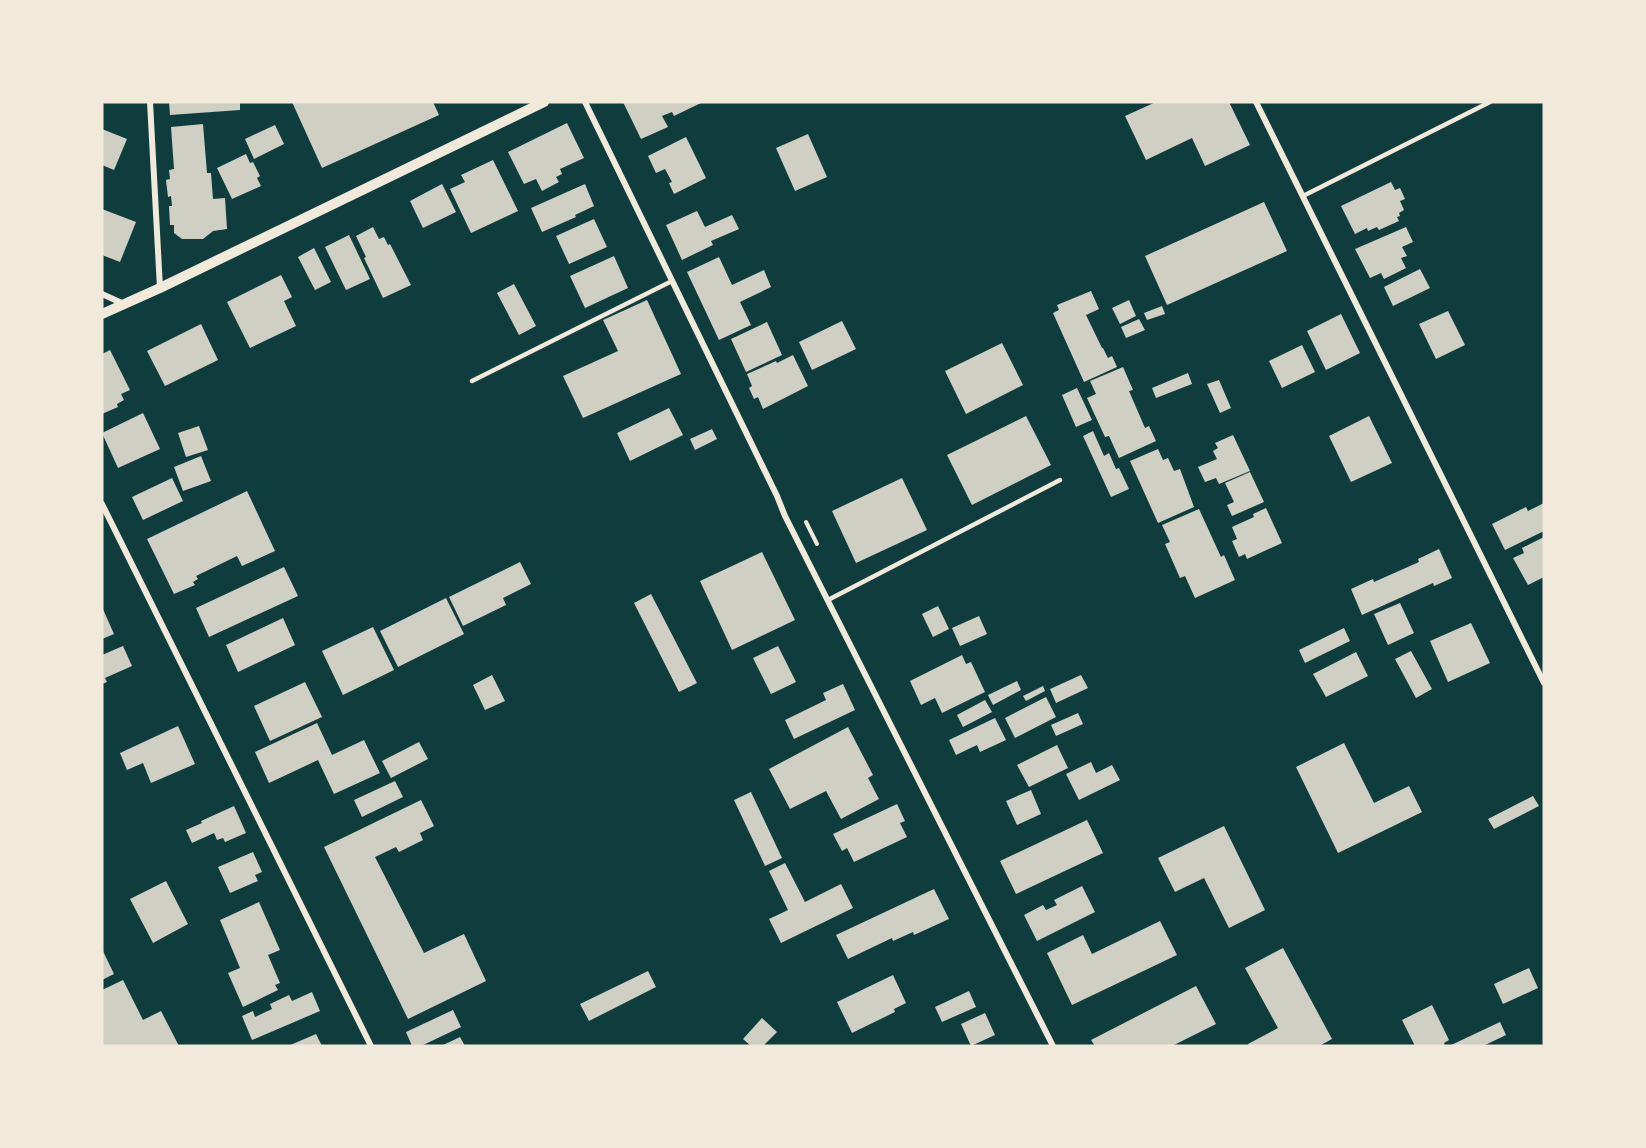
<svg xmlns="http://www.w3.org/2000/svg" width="1646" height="1148" font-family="'Noto Sans',sans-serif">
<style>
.building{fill:#cfcfc3}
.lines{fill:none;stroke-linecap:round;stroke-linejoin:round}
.path{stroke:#f1e9da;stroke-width:4}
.service{stroke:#f1e9da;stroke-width:4.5}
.minor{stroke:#f1e9da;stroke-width:6}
.tertiary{stroke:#f1e9da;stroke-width:10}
</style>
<rect width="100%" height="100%" fill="#0f3d3e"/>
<path class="building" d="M169,102H240V110L170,115Z
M292,102H433L439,115L322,168Z
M623,102H703L674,116L672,112L662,116L668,127L641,139Z
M1156,102H1229L1250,145L1205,166L1192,138L1146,160L1125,116Z
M567,123L584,158L560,169L562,174L556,177L559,182L542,191L536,179L524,184L508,152Z
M203,124L207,173H211L213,199L225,198L227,229L213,231L203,239H182L174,233V225H170L169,206H172L171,196L168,197L166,180L170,179L169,170L174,169L171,127Z
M275,125L284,144L254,159L245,139Z
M102,129L127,139L114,170L102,165Z
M808,134L827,177L795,191L776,148Z
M686,137L706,178L674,194L669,183L672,182L665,169L656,173L648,156Z
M246,154L250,163L253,162L260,176L257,178L261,186L232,199L217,168Z
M493,160L518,211L471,233L450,189L465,182L461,175Z
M1391,182L1395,190L1400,188L1405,199L1400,201L1404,210L1399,213L1400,216L1397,217L1399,221L1379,230L1377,227L1368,231L1367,228L1355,234L1341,206Z
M442,184L456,212L423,228L410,201Z
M585,184L594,206L575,215L576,217L542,232L531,208Z
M1264,202L1287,251L1167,305L1145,256Z
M102,209L136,222L120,262L102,255Z
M697,211L705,227L732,215L739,229L711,241L713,245L682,260L666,225Z
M594,219L607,247L569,264L556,236Z
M373,227L379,239L384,237L388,245L390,244L411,285L383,298L364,258L366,257L356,236Z
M1406,227L1413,242L1402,247L1407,256L1401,258L1406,268L1384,279L1381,273L1370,278L1355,249Z
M349,235L370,279L346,290L325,247Z
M314,248L331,282L315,290L298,257Z
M614,256L628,288L585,308L570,276Z
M719,257L732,285L764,270L771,287L740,302L751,325L719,340L687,272Z
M1420,269L1430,288L1393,306L1384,287Z
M281,275L292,297L284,301L296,326L250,348L227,302Z
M514,284L536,326L519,335L497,293Z
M1091,291L1099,309L1086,315L1102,348H1103L1108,358L1112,356L1117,367L1084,382L1053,313L1059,310L1057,305Z
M647,300L681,374L583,418L563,376L618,351L603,320Z
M1129,300L1136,316L1120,324L1112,308Z
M1162,306L1165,314L1147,320L1144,313Z
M1448,311L1465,345L1436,359L1419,324Z
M1341,314L1360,353L1326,370L1307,331Z
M1139,319L1145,330L1126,338L1121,327Z
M842,321L856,349L812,370L799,342Z
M767,322L782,355L746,372L731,339Z
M201,324L218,360L165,386L147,351Z
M1002,343L1023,385L966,414L945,371Z
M1302,345L1315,372L1282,388L1269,361Z
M110,350L130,390L121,394L124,400L117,404L118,407L102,414V354Z
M793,355L808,386L763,409L758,397L754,399L749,388L752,386L747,374L776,361L777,363Z
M1123,367L1133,390L1129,391L1145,428L1149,426L1156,441L1119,458L1109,436L1105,437L1087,398L1096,394L1090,381Z
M1188,373L1192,384L1156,398L1152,388Z
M1219,380L1231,408L1220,413L1207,384Z
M1077,388L1092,420L1076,427L1062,395Z
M669,408L683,435L630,461L617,433Z
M143,413L160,449L118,468L102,433Z
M1026,416L1051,465L972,505L947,455Z
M1369,416L1392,463L1351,482L1329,436Z
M199,426L208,450L186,457L178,433Z
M712,429L717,439L695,450L690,439Z
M1093,431L1104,456L1109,453L1116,469L1119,468L1129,489L1111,497L1083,436Z
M1233,435L1250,471L1219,484L1216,478L1205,482L1198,467L1217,459L1213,451L1218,448L1215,443Z
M1158,449L1163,460L1168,458L1174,471L1180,469L1194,507L1158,523L1130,461Z
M201,456L211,481L183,491L174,467Z
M1250,472L1264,502L1232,516L1227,505L1234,502L1225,483Z
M172,478L183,501L143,520L132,497Z
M902,478L927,530L856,563L832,511Z
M247,491L275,551L242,566L237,556L196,576L198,579L193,582L195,585L174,594L147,539Z
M1544,503V531L1505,550L1492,524L1526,507L1528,511Z
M1266,508L1282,543L1247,559L1245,554L1239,557L1232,541L1237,539L1232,527L1254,517L1253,514Z
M1199,509L1221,557L1224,555L1235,580L1195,598L1185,576L1180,578L1165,544L1170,542L1162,525Z
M1544,537V577L1528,585L1513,558L1524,553L1522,548Z
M1439,549L1452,578L1434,586L1433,583L1362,615L1351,589L1373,579L1374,582L1419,562L1418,559Z
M762,552L795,620L732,650L700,581Z
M520,562L531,584L503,598L506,605L463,626L449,597Z
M284,567L298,596L209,637L196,608Z
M651,594L697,683L679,692L634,603Z
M446,598L464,634L398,667L380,631Z
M1400,603L1414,633L1388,645L1374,614Z
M938,606L949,629L933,637L922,614Z
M102,607L114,634L102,639Z
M979,616L987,634L960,646L952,628Z
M283,618L295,645L238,672L226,645Z
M1471,623L1490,663L1448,682L1430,641Z
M373,627L394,670L343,695L322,651Z
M1344,628L1350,641L1305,663L1299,650Z
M123,646L132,666L105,678L107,682L102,684V655Z
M778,646L796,682L771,694L753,658Z
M1411,651L1432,689L1416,698L1395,659Z
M1356,652L1368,676L1326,697L1313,674Z
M962,655L966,664L971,662L985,692L942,713L935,698L921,705L910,681Z
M492,675L505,701L485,710L473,685Z
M1081,675L1088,688L1056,703L1050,689Z
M1017,681L1021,690L993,705L988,695Z
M305,682L322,717L270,741L254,706Z
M843,684L855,710L794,739L785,720L826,700L823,693Z
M1043,686L1045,691L1026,701L1023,696Z
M1046,697L1056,717L1015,738L1005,718Z
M985,700L992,712L963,727L957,715Z
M1078,713L1083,724L1056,736L1051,725Z
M995,718L1006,740L980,752L977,745L956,755L949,740Z
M317,723L332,755L364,740L380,773L334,794L318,760L269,783L255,752Z
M178,726L195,764L151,783L143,763L127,770L120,753Z
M848,727L873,775L868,778L879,799L841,819L826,791L790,809L769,769Z
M419,742L428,759L391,778L382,761Z
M1344,743L1374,803L1409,786L1422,812L1338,853L1296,767Z
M1057,745L1068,768L1029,787L1017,765Z
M1091,762L1096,773L1112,765L1120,780L1079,800L1066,774Z
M395,781L403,797L362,817L354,800Z
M1031,790L1041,814L1017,825L1006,801Z
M751,792L782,858L765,866L734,800Z
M1533,796L1539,806L1494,829L1488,819Z
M421,800L434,826L420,833L423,840L399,852L396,847L375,857L424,953L464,934L486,981L408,1019L324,847Z
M897,804L905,821L900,823L907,837L854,862L847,848L842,851L833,834Z
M234,806L246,833L225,842L223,838L217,840L214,833L192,843L186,830L202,823L201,821Z
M1087,820L1103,853L1016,894L1000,861Z
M1224,826L1265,910L1229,928L1204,878L1175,892L1158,858Z
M253,852L262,872L255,875L258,881L230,893L218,867Z
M785,863L805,902L841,884L853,908L781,943L769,919L788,910L769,871Z
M166,881L188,924L153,943L130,899Z
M1082,886L1095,912L1037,941L1024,915L1043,905L1046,910L1057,905L1054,900Z
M934,889L949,919L914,935L913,932L893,941L892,938L848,959L836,935Z
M259,902L280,950L268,955L280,983L275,985L278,990L243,1007L228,973L240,968L220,920Z
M1160,921L1177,955L1072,1005L1047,953L1083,935L1092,954Z
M1283,948L1332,1039L1319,1046H1249L1248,1044L1278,1028L1245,968Z
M102,949L114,974L102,980Z
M1529,968L1538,988L1503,1004L1494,984Z
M648,971L656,987L589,1021L580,1004Z
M893,975L906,1003L894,1009L895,1012L852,1033L837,1002Z
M123,980L143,1020L161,1011L179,1046H102V990Z
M1196,986L1216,1024L1172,1046H1095L1091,1040Z
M969,991L976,1007L942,1022L935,1007Z
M312,992L320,1011L252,1040L242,1016L253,1011L255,1017L272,1009L270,1004L289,995L292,1001Z
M1432,1005L1449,1040L1444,1043L1445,1046H1415L1402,1020Z
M453,1010L461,1027L421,1046H412L406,1032Z
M985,1013L995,1035L971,1046L961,1024Z
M762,1018L777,1032L763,1046H751L743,1039Z
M1500,1022L1506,1035L1483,1046H1449Z
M316,1034L322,1046H288Z
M460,1037L465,1046H441Z"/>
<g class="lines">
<path class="path" d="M806,522L817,544"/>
<path class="service" d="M1303,196L1490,102
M472,381L672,281
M828,600L1060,480"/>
<path class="minor" d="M150,102L160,288
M585,102L777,496L785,516L1053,1046
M1256,102L1544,683
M102,294L124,304
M102,504L371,1046"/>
<path class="tertiary" d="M102,314L160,288L544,102"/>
</g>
<rect width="1646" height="1148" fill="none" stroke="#f1e9da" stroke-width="207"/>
</svg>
